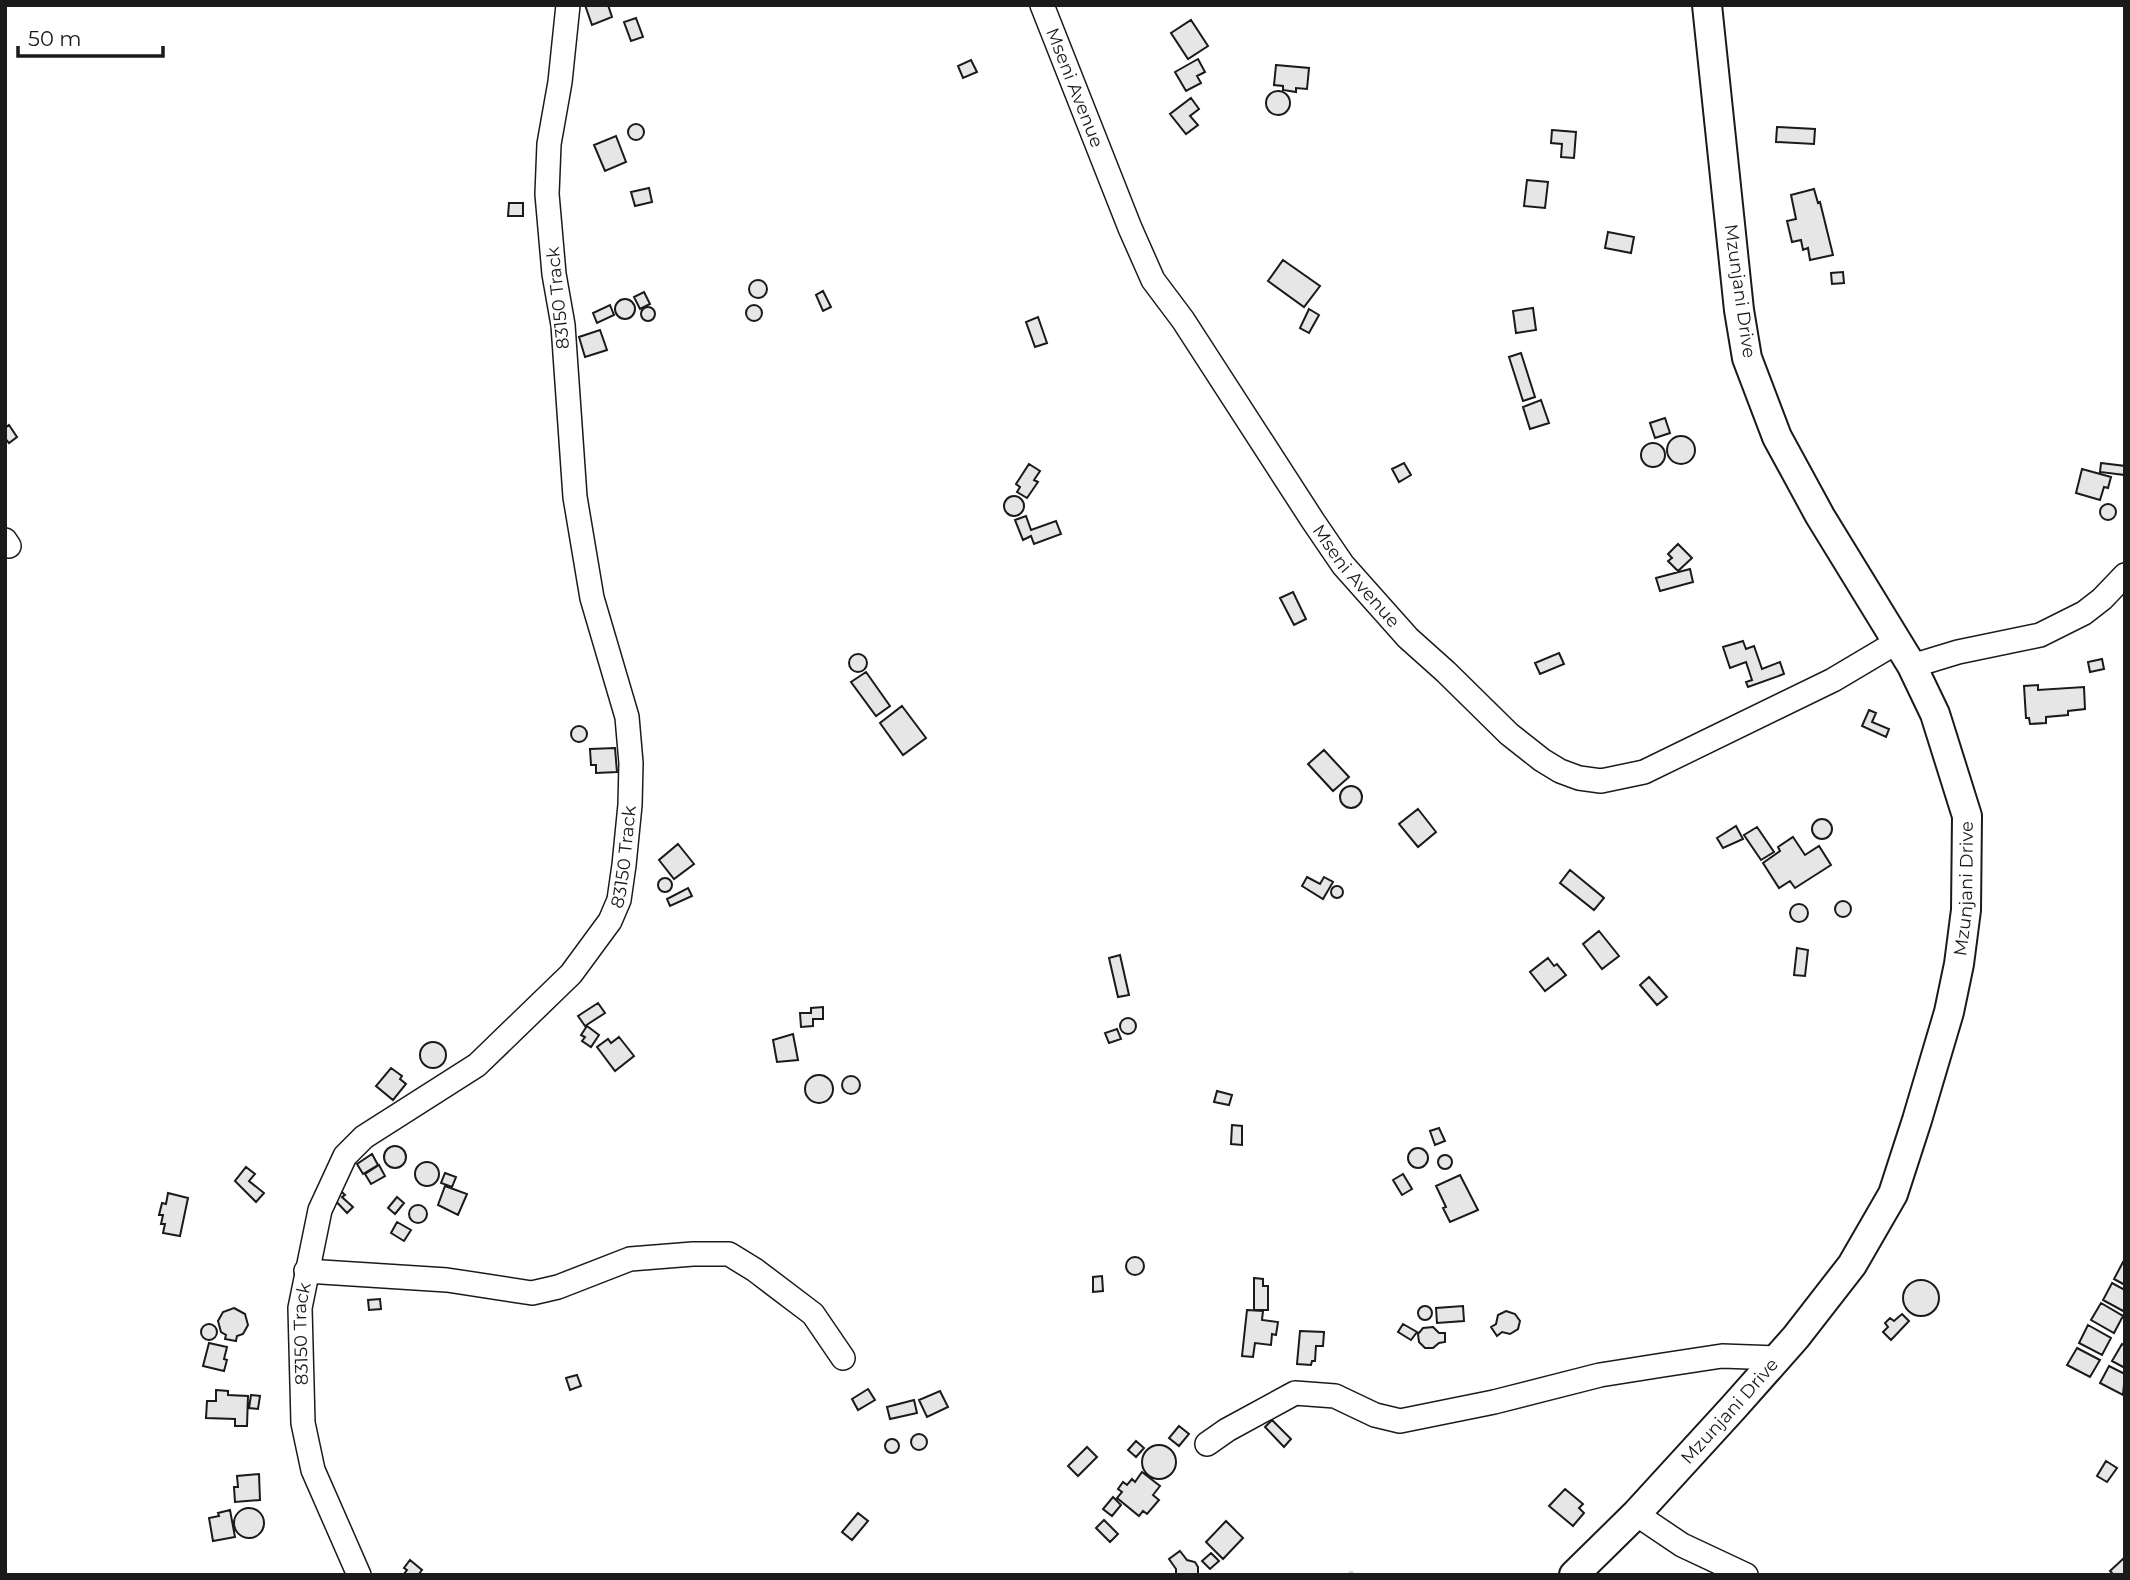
<svg xmlns="http://www.w3.org/2000/svg" width="2130" height="1580" font-family="Montserrat,sans-serif">
<style>
.lines{fill:none;stroke-linecap:round;stroke-linejoin:round}
.stream{stroke:#c6d2dc;stroke-width:6}
.building{fill:#e6e6e6;stroke:#1a1a1a;stroke-width:2}
.minor-casing{stroke:#1a1a1a;stroke-width:26}
.major-casing{stroke:#1a1a1a;stroke-width:32}
.minor{stroke:#fff;stroke-width:23}
.major{stroke:#fff;stroke-width:28}
.labels{text-anchor:middle;dominant-baseline:central;stroke-width:5;stroke-linejoin:round;paint-order:stroke}
.street-label{font-size:18px;fill:#1a1a1a;stroke:#fff}
</style>
<rect width="100%" height="100%" fill="#fff"/>
<g class="lines">
<path class="stream" d="M1351,1575V1574"/>
</g>
<path class="building" d="M585,5H608L612,17L592,25Z
M636,18L643,37L631,41L624,22Z
M1191,20L1208,46L1188,59L1171,33Z
M1198,59L1205,72L1197,76L1201,83L1186,91L1175,72Z
M971,60L977,72L963,78L958,66Z
M1276,65L1309,68L1307,89L1296,88V92L1283,90V86L1274,85Z
M1266 103a12 12 0 1 1 24 0a12 12 0 1 1-24 0Z
M1191,98L1199,109L1190,116L1198,125L1186,134L1170,114Z
M628 132a8 8 0 1 1 16 0a8 8 0 1 1-16 0Z
M1777,127L1815,129L1814,144L1776,142Z
M1552,130L1576,132L1574,158L1561,157L1562,144L1551,143Z
M616,136L626,162L605,171L594,145Z
M1527,180L1548,182L1545,208L1524,206Z
M649,188L652,202L635,206L631,192Z
M1814,189L1818,203L1820,202L1833,255L1810,260L1808,248L1803,250L1801,240L1792,242L1787,221L1796,219L1791,195Z
M509,203H523V216H508Z
M1608,232L1634,237L1631,253L1605,248Z
M1283,260L1320,286L1304,307L1268,281Z
M1843,272L1844,283L1832,284L1831,273Z
M749 289a9 9 0 1 1 18 0a9 9 0 1 1-18 0Z
M823,291L831,307L823,311L816,295Z
M644,292L650,304L640,309L634,297Z
M615 309a10 10 0 1 1 20 0a10 10 0 1 1-20 0Z
M610,305L614,315L597,323L593,313Z
M746 313a8 8 0 1 1 16 0a8 8 0 1 1-16 0Z
M641 314a7 7 0 1 1 14 0a7 7 0 1 1-14 0Z
M1533,308L1536,330L1516,333L1513,311Z
M1309,309L1319,315L1309,333L1300,328Z
M1038,317L1047,343L1035,347L1026,322Z
M600,330L607,350L585,357L579,337Z
M1521,353L1535,397L1523,401L1509,357Z
M1541,400L1549,423L1530,429L1523,407Z
M1665,418L1670,433L1655,438L1650,423Z
M9,425L17,437L9,443L5,438V428Z
M1667 450a14 14 0 1 1 28 0a14 14 0 1 1-28 0Z
M1641 455a12 12 0 1 1 24 0a12 12 0 1 1-24 0Z
M1404,463L1411,475L1399,482L1392,469Z
M2101,463L2125,466V475L2100,472Z
M1029,464L1040,471L1034,480L1038,482L1027,498L1017,492L1020,487L1016,484Z
M2082,469L2111,477L2108,488L2104,487L2100,500L2076,493Z
M1004 506a10 10 0 1 1 20 0a10 10 0 1 1-20 0Z
M2100 512a8 8 0 1 1 16 0a8 8 0 1 1-16 0Z
M1026,516L1031,530L1056,521L1061,534L1034,544L1031,536L1023,540L1015,520Z
M1678,544L1692,558L1678,571L1668,561L1672,558L1668,554Z
M1690,569L1693,582L1660,591L1656,578Z
M1293,592L1306,619L1294,625L1280,598Z
M1743,641L1746,649L1754,646L1762,669L1780,662L1784,674L1748,687L1746,682L1752,680L1746,662L1730,668L1723,647Z
M1559,653L1564,664L1540,674L1535,663Z
M849 663a9 9 0 1 1 18 0a9 9 0 1 1-18 0Z
M2102,659L2104,669L2090,672L2088,662Z
M866,672L890,706L876,716L851,682Z
M2038,685V690L2084,687L2085,709L2068,711V715L2046,717V723L2030,724L2029,718H2026L2024,686Z
M902,706L926,738L903,755L880,723Z
M1869,710L1876,713L1872,722L1889,729L1886,737L1862,726Z
M571 734a8 8 0 1 1 16 0a8 8 0 1 1-16 0Z
M615,748L617,772L596,773V765H591L590,749Z
M1324,750L1349,777L1333,791L1308,764Z
M1340 797a11 11 0 1 1 22 0a11 11 0 1 1-22 0Z
M1418,809L1436,832L1418,847L1399,824Z
M1812 829a10 10 0 1 1 20 0a10 10 0 1 1-20 0Z
M1736,826L1743,839L1723,848L1717,838Z
M1757,827L1774,852L1761,860L1744,835Z
M1793,837L1805,855L1819,846L1831,865L1795,888L1790,881L1779,888L1763,863L1780,851L1778,847Z
M678,844L694,864L674,879L659,860Z
M1570,870L1604,898L1594,910L1560,883Z
M1307,877L1320,884L1324,877L1333,882L1323,899L1302,886Z
M658 885a7 7 0 1 1 14 0a7 7 0 1 1-14 0Z
M1331 892a6 6 0 1 1 12 0a6 6 0 1 1-12 0Z
M688,888L692,896L670,906L667,899Z
M1835 909a8 8 0 1 1 16 0a8 8 0 1 1-16 0Z
M1790 913a9 9 0 1 1 18 0a9 9 0 1 1-18 0Z
M1599,931L1619,956L1602,969L1583,944Z
M1797,948L1808,950L1805,976L1794,975Z
M1120,955L1129,995L1118,997L1109,958Z
M1548,958L1554,966L1557,964L1566,975L1545,991L1530,972Z
M1649,977L1667,997L1657,1005L1640,985Z
M598,1003L605,1013L585,1026L578,1016Z
M823,1007V1019H813V1026L801,1027L800,1013H811V1008Z
M1120 1026a8 8 0 1 1 16 0a8 8 0 1 1-16 0Z
M587,1026L599,1035L591,1047L582,1041L585,1037L581,1035Z
M1117,1029L1121,1039L1109,1043L1105,1033Z
M793,1034L798,1060L777,1062L773,1040Z
M619,1037L634,1056L615,1071L597,1047L608,1039L611,1043Z
M420 1055a13 13 0 1 1 26 0a13 13 0 1 1-26 0Z
M391,1068L402,1076L400,1079L406,1084L393,1100L376,1086Z
M805 1089a14 14 0 1 1 28 0a14 14 0 1 1-28 0Z
M842 1085a9 9 0 1 1 18 0a9 9 0 1 1-18 0Z
M1217,1091L1232,1095L1229,1105L1214,1102Z
M1232,1125L1242,1126V1145L1231,1144Z
M1439,1128L1445,1141L1435,1145L1430,1131Z
M384 1157a11 11 0 1 1 22 0a11 11 0 1 1-22 0Z
M1408 1158a10 10 0 1 1 20 0a10 10 0 1 1-20 0Z
M372,1154L378,1165L363,1174L357,1164Z
M1438 1162a7 7 0 1 1 14 0a7 7 0 1 1-14 0Z
M415 1174a12 12 0 1 1 24 0a12 12 0 1 1-24 0Z
M379,1165L385,1176L371,1184L365,1174Z
M246,1167L255,1174L249,1181L264,1193L256,1202L235,1181Z
M445,1173L456,1177L452,1187L441,1183Z
M1403,1174L1412,1189L1402,1195L1393,1180Z
M1460,1175L1478,1210L1450,1222L1443,1208L1446,1207L1436,1186Z
M445,1186L467,1194L458,1215L438,1205Z
M340,1190L345,1195L342,1197L353,1207L347,1213L332,1197Z
M168,1193L188,1198L180,1236L163,1233L165,1224H161L163,1215H159L162,1203L166,1204Z
M397,1197L404,1203L395,1214L388,1208Z
M409 1214a9 9 0 1 1 18 0a9 9 0 1 1-18 0Z
M397,1222L411,1230L404,1241L391,1233Z
M1126 1266a9 9 0 1 1 18 0a9 9 0 1 1-18 0Z
M2123,1262L2125,1263V1285L2114,1279Z
M1102,1276L1103,1291L1093,1292V1277Z
M1254,1278L1263,1279V1286H1268V1310H1254Z
M1903 1298a18 18 0 1 1 36 0a18 18 0 1 1-36 0Z
M2112,1283L2125,1290V1312L2103,1300Z
M380,1299L381,1309L369,1310L368,1300Z
M2101,1303L2123,1316L2114,1333L2091,1320Z
M1418 1313a7 7 0 1 1 14 0a7 7 0 1 1-14 0Z
M1463,1306L1464,1321L1437,1323L1436,1308Z
M234,1308L245,1314L248,1325L243,1334L237,1336L236,1341L225,1339L226,1335L221,1332L218,1321L223,1312Z
M1247,1310L1263,1311L1262,1320L1278,1322L1276,1335L1272,1334L1271,1345L1255,1343L1253,1357L1242,1356Z
M1506,1311L1515,1314L1520,1321L1518,1329L1510,1334L1502,1332L1497,1336L1491,1327L1496,1324L1498,1315Z
M1902,1314L1909,1321L1891,1340L1883,1332L1888,1327L1885,1323L1890,1318L1894,1321Z
M201 1332a8 8 0 1 1 16 0a8 8 0 1 1-16 0Z
M1403,1324L1417,1332L1411,1340L1398,1332Z
M2088,1325L2111,1338L2102,1355L2079,1343Z
M1433,1327L1439,1333H1445V1342L1439,1343L1433,1348H1425L1419,1342L1418,1334L1423,1328Z
M1300,1331L1324,1332L1323,1346H1316L1315,1361H1312L1311,1365L1297,1364Z
M209,1343L227,1347L224,1359L227,1360L224,1371L203,1366Z
M2122,1344L2125,1346V1368L2112,1361Z
M2077,1348L2100,1360L2090,1377L2067,1365Z
M2109,1366L2125,1374L2123,1395L2100,1383Z
M577,1375L581,1386L570,1390L566,1378Z
M868,1389L875,1400L858,1410L852,1399Z
M216,1390L228,1391V1395L248,1396L247,1426H235V1419L206,1418L207,1401H216Z
M940,1391L948,1407L927,1417L919,1400Z
M251,1395L260,1396L258,1409L249,1408Z
M914,1400L917,1413L890,1419L887,1407Z
M1272,1420L1291,1439L1284,1447L1265,1427Z
M1179,1426L1189,1434L1179,1446L1169,1438Z
M911 1442a8 8 0 1 1 16 0a8 8 0 1 1-16 0Z
M885 1446a7 7 0 1 1 14 0a7 7 0 1 1-14 0Z
M1136,1441L1144,1448L1136,1457L1128,1450Z
M1142 1462a17 17 0 1 1 34 0a17 17 0 1 1-34 0Z
M1087,1447L1097,1457L1078,1476L1068,1466Z
M2106,1461L2117,1468L2107,1482L2097,1476Z
M1142,1472L1160,1486L1153,1495L1159,1500L1147,1514L1143,1511L1139,1516L1117,1498L1122,1492L1118,1489L1123,1482L1127,1485L1132,1479L1135,1482Z
M259,1474L260,1500L235,1502L234,1487H238L237,1476Z
M1565,1489L1583,1504L1579,1508L1584,1513L1573,1526L1549,1506Z
M1113,1497L1121,1505L1112,1516L1103,1509Z
M234 1523a15 15 0 1 1 30 0a15 15 0 1 1-30 0Z
M230,1510L235,1537L213,1541L209,1518L219,1516L218,1513Z
M858,1513L868,1521L852,1540L842,1532Z
M1104,1520L1118,1534L1110,1542L1096,1528Z
M1226,1521L1243,1538L1223,1559L1206,1542Z
M1180,1551L1187,1560L1195,1562L1198,1567V1575H1176V1569L1169,1559Z
M1211,1553L1219,1561L1210,1569L1202,1561Z
M2125,1557V1575H2114L2110,1571Z
M410,1560L422,1570L418,1575L404,1574L407,1570L404,1568Z"/>
<g class="lines">
<defs>
<g id="minor">
<path id="s1" d="M1042,5L1130,228L1153,280L1183,320L1313,521L1343,565L1408,638L1446,672L1509,734L1542,760L1560,771L1579,778L1601,781L1644,772L1833,680L1897,642"/>
<path d="M5,540L9,546"/>
<path d="M1912,666L1958,652L2040,635L2084,613L2102,599L2125,575"/>
<path d="M306,1271L447,1280L532,1293L558,1287L630,1259L693,1254H729L755,1270L813,1314L843,1358"/>
<path d="M1207,1444L1227,1430L1295,1393L1335,1396L1375,1415L1400,1421L1494,1402L1600,1375L1663,1365L1722,1356L1777,1358"/>
<path d="M1636,1514L1682,1545L1746,1575"/>
<path id="s2" d="M359,1575L313,1470L303,1423L300,1308L320,1210L345,1156L364,1137L477,1065L571,974L610,921L619,900L624,865L630,805L631,763L627,717L592,598L575,497L563,325L554,274L547,194L549,144L560,82L568,5"/>
</g>
<g id="major">
<path id="s3" d="M1574,1575L1636,1514L1733,1408L1796,1337L1852,1265L1893,1194L1917,1120L1949,1012L1959,964L1966,910L1967,816L1935,714L1912,666L1820,516L1777,437L1747,358L1739,310L1707,5"/>
</g>
</defs>
<use href="#minor" class="minor-casing"/>
<use href="#major" class="major-casing"/>
<use href="#minor" class="minor"/>
<use href="#major" class="major"/>
</g>
<g class="labels">
<g class="street-label">
<text stroke="none"><textPath href="#s1" startOffset="89">Mseni Avenue</textPath></text>
<text transform="translate(1740 291) rotate(82)">Mzunjani Drive</text>
<text transform="translate(558 298) rotate(-96)">83150 Track</text>
<text stroke="none"><textPath href="#s1" startOffset="656">Mseni Avenue</textPath></text>
<text stroke="none"><textPath href="#s2" startOffset="861">83150 Track</textPath></text>
<text stroke="none"><textPath href="#s3" startOffset="814">Mzunjani Drive</textPath></text>
<text stroke="none"><textPath href="#s2" startOffset="252">83150 Track</textPath></text>
<text stroke="none"><textPath href="#s3" startOffset="226">Mzunjani Drive</textPath></text>
</g>
</g>
<rect width="2130" height="1580" fill="none" stroke="#1a1a1a" stroke-width="14"/>
<path d="M18 46v10h145v-10" fill="none" stroke="#1a1a1a" stroke-width="3.5"/>
<text x="28" y="46" font-size="21" fill="#1a1a1a" stroke="#ffffff" stroke-width="5" paint-order="stroke">50 m</text>
</svg>
